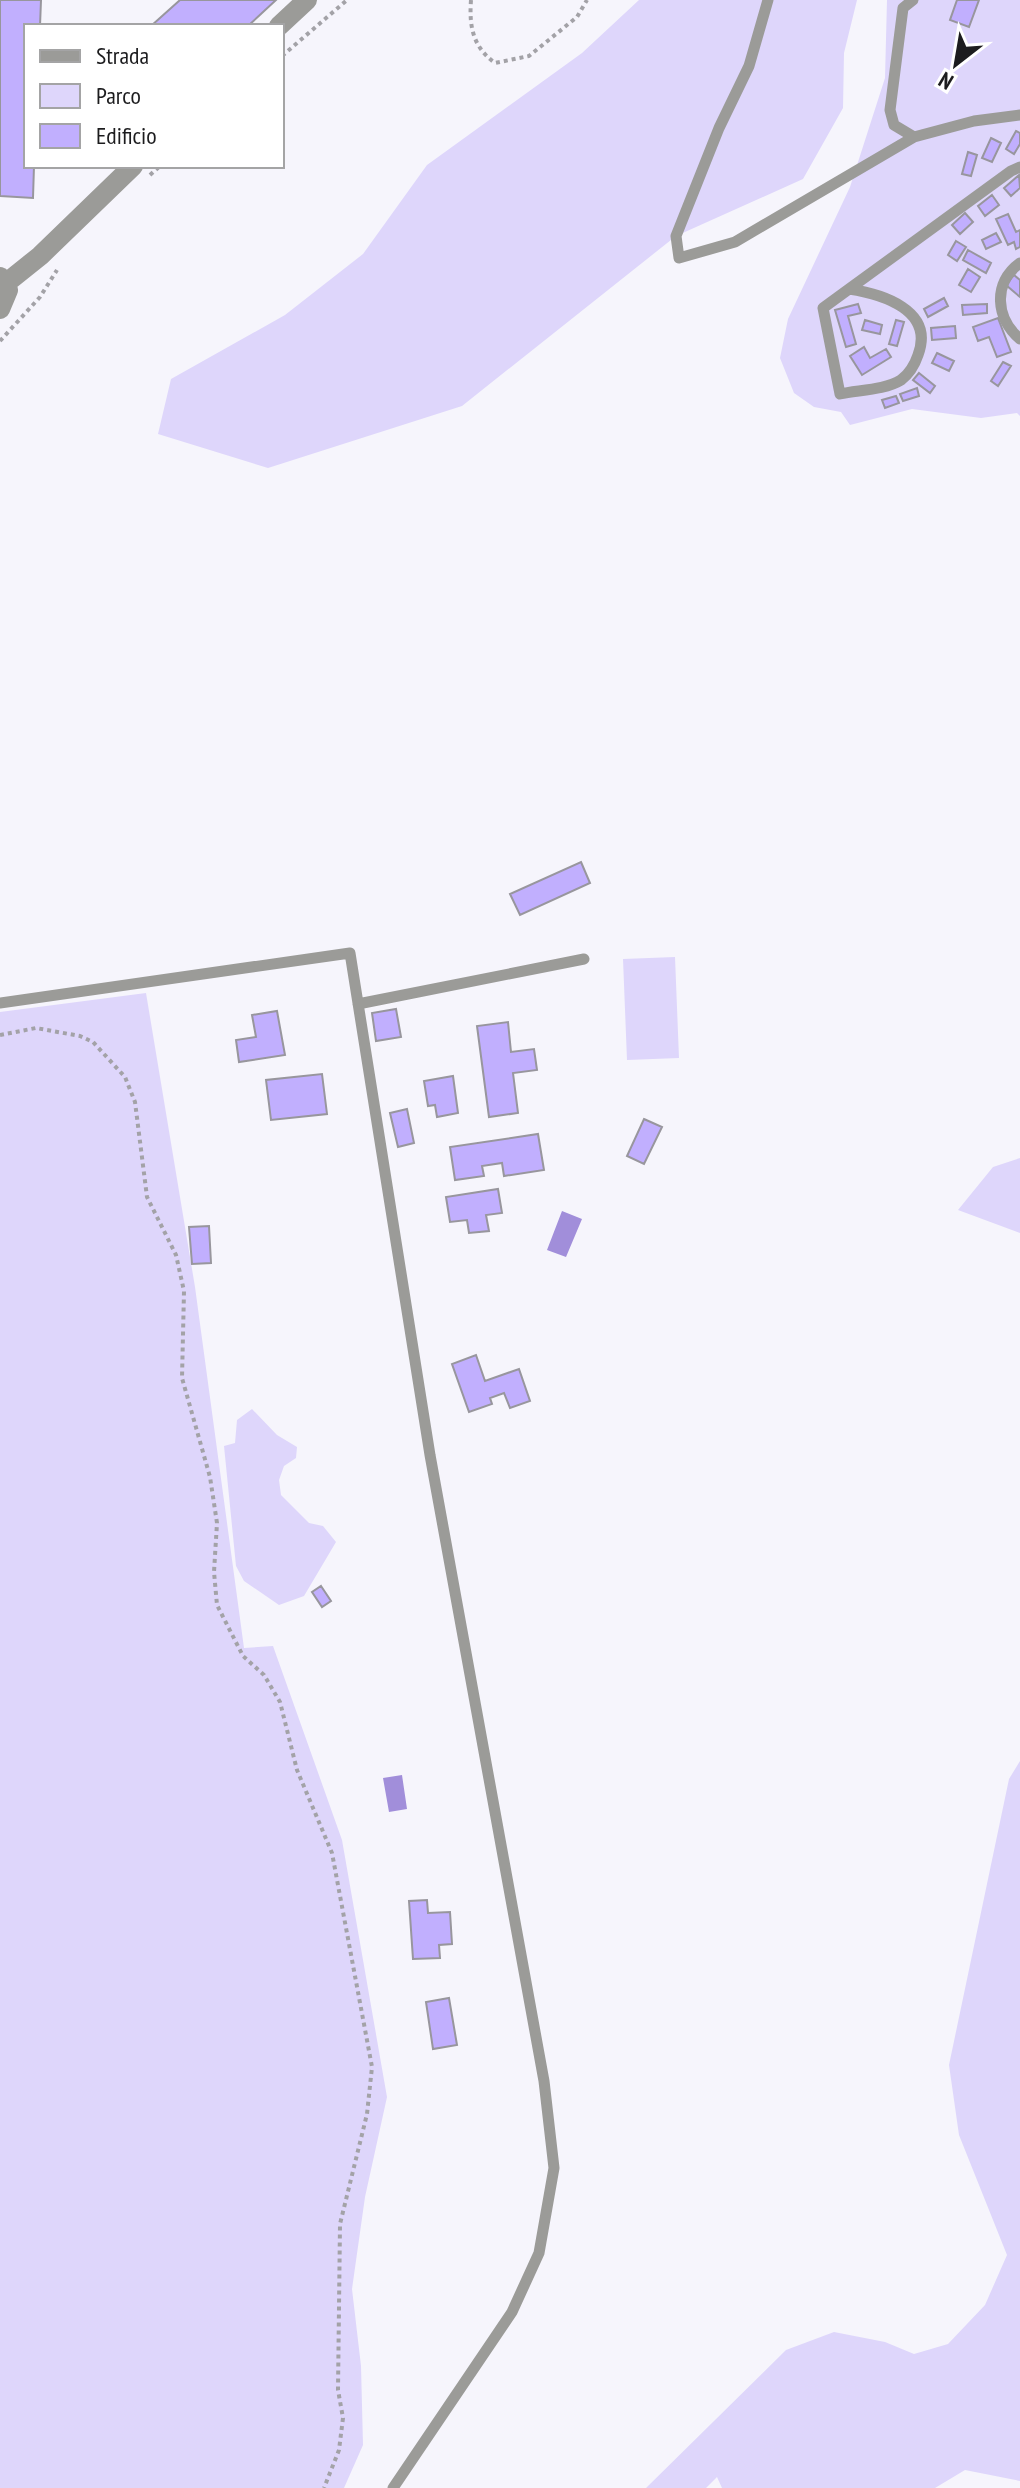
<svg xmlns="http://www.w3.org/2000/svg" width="1020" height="2488" font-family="'PT Sans Narrow',sans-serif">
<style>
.green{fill:#ded6fb}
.water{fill:#a18eda}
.building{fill:#c1affe;stroke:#98969d;stroke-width:2}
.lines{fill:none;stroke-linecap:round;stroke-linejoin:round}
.path{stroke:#a3a2a7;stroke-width:4;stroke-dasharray:4 4;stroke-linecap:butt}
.lane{stroke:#9b9b98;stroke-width:11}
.street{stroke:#9b9b98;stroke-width:20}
</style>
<rect width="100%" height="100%" fill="#f6f5fc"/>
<path class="green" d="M639,0H857L844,53L843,108L803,179L676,236L462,406L268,468L158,434L171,379L285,315L363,254L427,165L582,53Z
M887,0H1020V416L1017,413L981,418L912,409L850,425L841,412L814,407L794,393L780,358L788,319L850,187L885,78Z
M675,957L679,1058L627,1060L623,959Z
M146,993L195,1287L244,1648L273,1646L342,1840L387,2097L365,2197L352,2289L361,2366L363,2445L344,2488H0V1012Z
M1020,1158V1233L958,1210L993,1167Z
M252,1409L277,1435L297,1447L296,1458L284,1466L279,1480L281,1495L309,1523L323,1526L336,1542L304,1596L279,1605L244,1581L236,1566L224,1446L235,1443L237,1420Z
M1020,1761V2481L965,2470L935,2488H722L717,2477L706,2488H646L786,2350L834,2332L885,2342L914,2354L948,2344L985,2305L1007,2255L959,2135L949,2065L1009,1779Z"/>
<path class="water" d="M562,1211L582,1219L566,1257L547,1250Z
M402,1775L407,1809L389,1812L383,1778Z"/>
<path class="building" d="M0,0H41L40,26H26V166H34L33,198L0,196Z
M180,0H276L248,26H151Z
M957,0H979L969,27L950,20Z
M1016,131L1020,133V144L1014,154L1006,149Z
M991,138L1001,143L992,162L982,158Z
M968,152L977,155L971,176L962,174Z
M1019,175L1020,188L1011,196L1004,188Z
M992,195L999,205L985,216L978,206Z
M965,213L973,222L960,234L952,225Z
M1008,214L1016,232L1020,230V247L1016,249L1014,242L1008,245L996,219Z
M996,233L1001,242L986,249L982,240Z
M956,241L966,247L957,261L948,255Z
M968,250L991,263L986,273L963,260Z
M968,269L980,277L971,292L959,285Z
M1014,275L1020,280V297L1006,285Z
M944,298L948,306L928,317L924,309Z
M858,304L861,313L848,316L856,344L846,347L835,310Z
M987,304V313L963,315L962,305Z
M998,318L1011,352L997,357L989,337L978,341L973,327Z
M865,320L882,325L880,334L862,330Z
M896,320L904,322L897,346L889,344Z
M955,326L956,338L932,340L931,328Z
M864,347L870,358L886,349L891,357L862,375L850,356Z
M937,353L954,361L949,371L932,363Z
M1003,362L1011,366L998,386L991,381Z
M919,373L935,386L930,393L913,380Z
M917,388L919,396L903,401L900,394Z
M896,396L899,403L885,408L882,400Z
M581,862L590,883L520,915L510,894Z
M396,1009L401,1037L376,1041L372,1013Z
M277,1011L285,1055L239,1062L236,1040L256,1037L252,1015Z
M508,1022L511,1052L534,1049L537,1070L513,1073L518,1113L489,1117L477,1026Z
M322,1074L327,1114L271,1120L266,1080Z
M453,1076L458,1113L437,1117L435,1105L428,1106L424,1081Z
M407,1109L414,1143L398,1147L390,1113Z
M644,1119L662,1127L644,1164L627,1156Z
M538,1134L544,1170L504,1176L502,1163L482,1166L484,1176L455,1180L450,1147Z
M498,1189L502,1213L486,1215L489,1231L469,1233L467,1220L450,1222L446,1197Z
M209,1226L211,1263L192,1264L189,1227Z
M476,1355L485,1381L519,1369L530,1401L510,1408L504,1393L490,1398L492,1404L469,1412L452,1364Z
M321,1586L331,1601L322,1607L312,1592Z
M427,1900L428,1913L450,1912L452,1944L439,1945L440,1958L413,1959L409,1901Z
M449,1998L457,2045L433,2049L426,2002Z"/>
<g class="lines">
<path class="path" d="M471,0C469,27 473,47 495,63L529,56L577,17L587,0
M282,56L347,0
M150,175L160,166
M0,341L40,297L57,270
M0,1035L36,1028L80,1036L93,1042L125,1077L135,1102L147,1197L176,1255L184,1291L182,1378L210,1477L217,1523L214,1572L217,1605L243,1656L264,1675L280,1702L297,1770L332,1853L372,2067L367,2114L340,2224L338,2390L343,2418L339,2450L324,2488"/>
<path class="lane" d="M768,0L749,66L719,128L676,236L679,258L735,242L914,137L974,121L1020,115
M913,0L903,8L890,110L894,125L914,137
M1020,263C992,283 996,319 1020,339
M849,289C882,294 935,310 918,355C915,364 909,374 901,380C885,390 858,390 840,394L823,308L849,289L1011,171L1020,167
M0,1003L350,953L430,1455L544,2081L554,2168L539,2253L512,2312L393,2488
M358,1004L584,959"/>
<path class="street" d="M279,26L307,0
M0,277L8,290L0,309
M5,284L40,256L133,166"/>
</g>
<rect x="24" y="24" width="260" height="144" fill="#ffffff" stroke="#a4a4a5" stroke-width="2"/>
<rect x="40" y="50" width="40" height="12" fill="#9b9b98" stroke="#a4a4a5" stroke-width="2"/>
<text x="96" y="64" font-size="24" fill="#1c1c1e">Strada</text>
<rect x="40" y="84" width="40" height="24" fill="#ded6fb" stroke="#a4a4a5" stroke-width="2"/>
<text x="96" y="104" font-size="24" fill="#1c1c1e">Parco</text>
<rect x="40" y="124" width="40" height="24" fill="#c1affe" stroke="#a4a4a5" stroke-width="2"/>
<text x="96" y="144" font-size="24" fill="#1c1c1e">Edificio</text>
<g transform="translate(956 64) rotate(211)" stroke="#ffffff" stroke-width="6" paint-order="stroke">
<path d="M0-6L14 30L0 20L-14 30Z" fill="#1c1c1e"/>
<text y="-12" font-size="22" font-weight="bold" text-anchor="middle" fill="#1c1c1e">N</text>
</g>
</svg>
